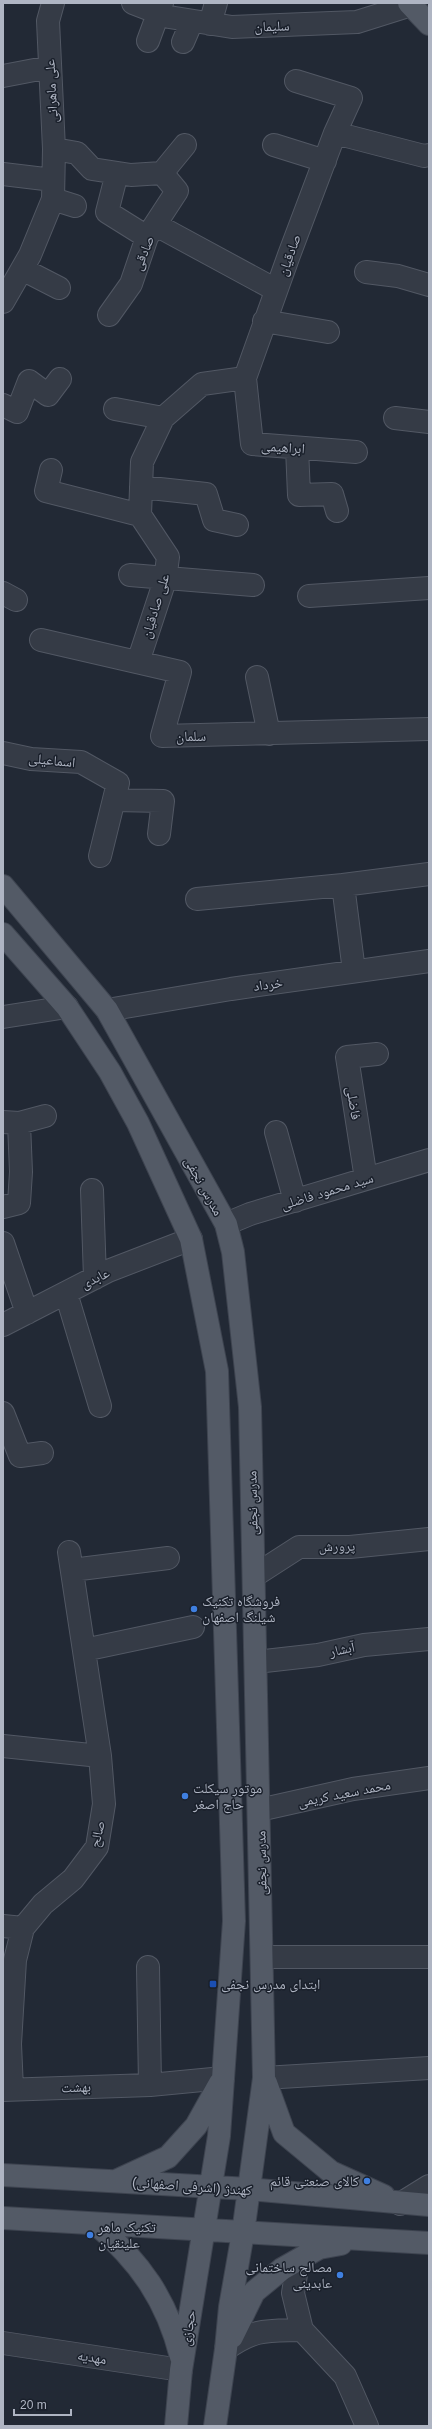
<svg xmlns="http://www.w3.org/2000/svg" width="432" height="2429" font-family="Helvetica,'Noto Naskh Arabic',sans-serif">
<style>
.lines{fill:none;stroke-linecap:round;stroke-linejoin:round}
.minor-casing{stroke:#525864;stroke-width:24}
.major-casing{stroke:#3e4450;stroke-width:24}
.minor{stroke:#353b46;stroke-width:22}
.major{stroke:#535a66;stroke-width:22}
.shop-dot{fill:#3f7fe0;stroke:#1a202b;stroke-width:1.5}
.transit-dot{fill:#1a4fb4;stroke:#1a202b;stroke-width:1.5}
.labels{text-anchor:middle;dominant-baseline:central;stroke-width:3;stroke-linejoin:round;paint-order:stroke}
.street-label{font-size:14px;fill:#afb5c3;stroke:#1a202b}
.poi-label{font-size:14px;fill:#afb5c3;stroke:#1a202b;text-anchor:start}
</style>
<rect width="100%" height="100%" fill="#222935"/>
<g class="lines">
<defs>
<path id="minor" d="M133,3L169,17L232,27L357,22L411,5
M210,24L216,3
M148,41L162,3
M183,42L192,21
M3,76L50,67
M296,81L351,98L335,133L289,255L245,378L252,444L356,452
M335,133L424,156L429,155
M274,145L325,161
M54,149L77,153L92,169L131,175L162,173L185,145
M117,173L107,212L147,237
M3,174L53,180
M53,199L75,206
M156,225L276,290
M22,269L59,288
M366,272L398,276L429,285
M3,302L30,255L53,199L54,149L48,21L53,3
M109,315L131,284L147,237L177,191L162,173
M264,321L328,332
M3,405L17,412L29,381L48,395L60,379
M115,409L163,418
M395,418L429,422
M297,448L299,495L332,494L337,511
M51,470L46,491L140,515
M141,487L206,494L214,520L237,525
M130,575L253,585
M3,593L16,600
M309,596L429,588
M41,640L180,672L162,736L429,729
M138,662L165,580L168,557L140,515L142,462L163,418L202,384L245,378
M257,677L269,734
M3,753L31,759L81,762L118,783L100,856
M114,800L163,801L159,834
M343,885L354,971
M197,899L343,885L429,874
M107,1010L231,989L429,961
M3,1017L67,1007
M3,1122L19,1123L45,1116
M276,1132L295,1201
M366,1179L347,1057L377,1054
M92,1190L95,1278
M3,1207L19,1203L21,1172L19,1123
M226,1224L250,1214L429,1160
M3,1243L27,1313
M66,1293L100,1406
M3,1325L108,1271L191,1239
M3,1413L20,1456L42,1453
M72,1570L168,1558
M254,1576L299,1547H350L429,1539
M84,1650L193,1627
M256,1662L318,1655L364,1645L429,1639
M3,1746L100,1756
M259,1810L353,1789L429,1778
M3,1926L23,1928
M262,1957H429
M148,1967L150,2085
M264,2078L429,2068
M12,2089L10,2044L15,1960L23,1928L43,1904L73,1879L97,1847L104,1804L100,1756L69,1552
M3,2090L150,2085L223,2078
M400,2204L429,2186
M298,2262L293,2293L302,2330L345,2376L367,2426
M3,2343L181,2370
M226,2349C255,2328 268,2331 302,2330"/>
<path id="major" d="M409,3L429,24
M3,886L107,1010L226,1224L233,1252L250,1407L264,2078L243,2233L230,2307L226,2349L215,2426
M3,934L67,1007L110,1072L138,1123L191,1239L217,1371L234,1921L219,2136L181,2370L176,2426
M266,2083L284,2133L331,2172L384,2196
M3,2175L249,2189L429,2205
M118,2180L168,2157L196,2126L220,2083
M3,2218L429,2243
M96,2224C140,2262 167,2300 181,2357
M232,2337L254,2292L282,2269L319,2248L341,2244"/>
</defs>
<use href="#minor" class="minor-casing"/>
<use href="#major" class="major-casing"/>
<use href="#minor" class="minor"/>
<use href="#major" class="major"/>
</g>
<g class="shop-dot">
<circle cx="194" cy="1609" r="4"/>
<circle cx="185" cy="1796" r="4"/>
<circle cx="367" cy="2181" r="4"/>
<circle cx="90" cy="2235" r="4"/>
<circle cx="340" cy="2275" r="4"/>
</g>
<rect class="transit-dot" x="209" y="1980" width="8" height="8" rx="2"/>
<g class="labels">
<g class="street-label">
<text transform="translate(272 26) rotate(-2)">سلیمان</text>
<text transform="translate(51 91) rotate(-93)">علی ماهرانی</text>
<text transform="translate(143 253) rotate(-68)">صادقی</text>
<text transform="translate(289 255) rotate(-70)">صادقیان</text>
<text transform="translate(283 447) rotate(4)">ابراهیمی</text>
<text transform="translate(155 606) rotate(-73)">علی صادقیان</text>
<text transform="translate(191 736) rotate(-1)">سلمان</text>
<text transform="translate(52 760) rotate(6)">اسماعیلی</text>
<text transform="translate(268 984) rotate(-8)">خرداد</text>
<text transform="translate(354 1103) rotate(81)">فاضلی</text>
<text transform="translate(204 1186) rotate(61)">مدرس نجفی</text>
<text transform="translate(327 1191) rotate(-17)">سید محمود فاضلی</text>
<text transform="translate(95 1278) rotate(-26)">عابدی</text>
<text transform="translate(252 1503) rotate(-91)">مدرس نجفی</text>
<text transform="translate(337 1546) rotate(-1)">پرورش</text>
<text transform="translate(342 1649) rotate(-12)">آبشار</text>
<text transform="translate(344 1793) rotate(-11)">محمد سعید کریمی</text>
<text transform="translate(97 1834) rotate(-77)">صالح</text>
<text transform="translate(261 1863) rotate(-91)">مدرس نجفی</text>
<text transform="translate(76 2087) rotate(-2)">بهشت</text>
<text transform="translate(192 2186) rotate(4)">کهندژ (اشرفی اصفهانی)</text>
<text transform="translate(188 2328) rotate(-81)">حجازی</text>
<text transform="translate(92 2357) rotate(9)">مهدیه</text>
</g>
<g class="poi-label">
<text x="202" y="1601">فروشگاه تکنیک<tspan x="202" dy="16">شیلنگ اصفهان</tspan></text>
<text x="193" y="1788">موتور سیکلت<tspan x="193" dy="16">حاج اصغر</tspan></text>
<text x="221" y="1984">ابتدای مدرس نجفی</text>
<text x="359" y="2181" text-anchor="end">کالای صنعتی قائم</text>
<text x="98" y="2227">تکنیک ماهر<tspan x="98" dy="16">علینقیان</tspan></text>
<text x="332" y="2267" text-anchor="end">مصالح ساختمانی<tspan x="332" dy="16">عابدینی</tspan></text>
</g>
</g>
<rect width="432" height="2429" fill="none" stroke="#afb5c3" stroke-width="8"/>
<path d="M14 2409v6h57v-6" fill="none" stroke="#afb5c3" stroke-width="2"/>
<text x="20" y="2409" font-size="12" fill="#afb5c3" stroke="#1a202b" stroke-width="3" paint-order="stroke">20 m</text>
</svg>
